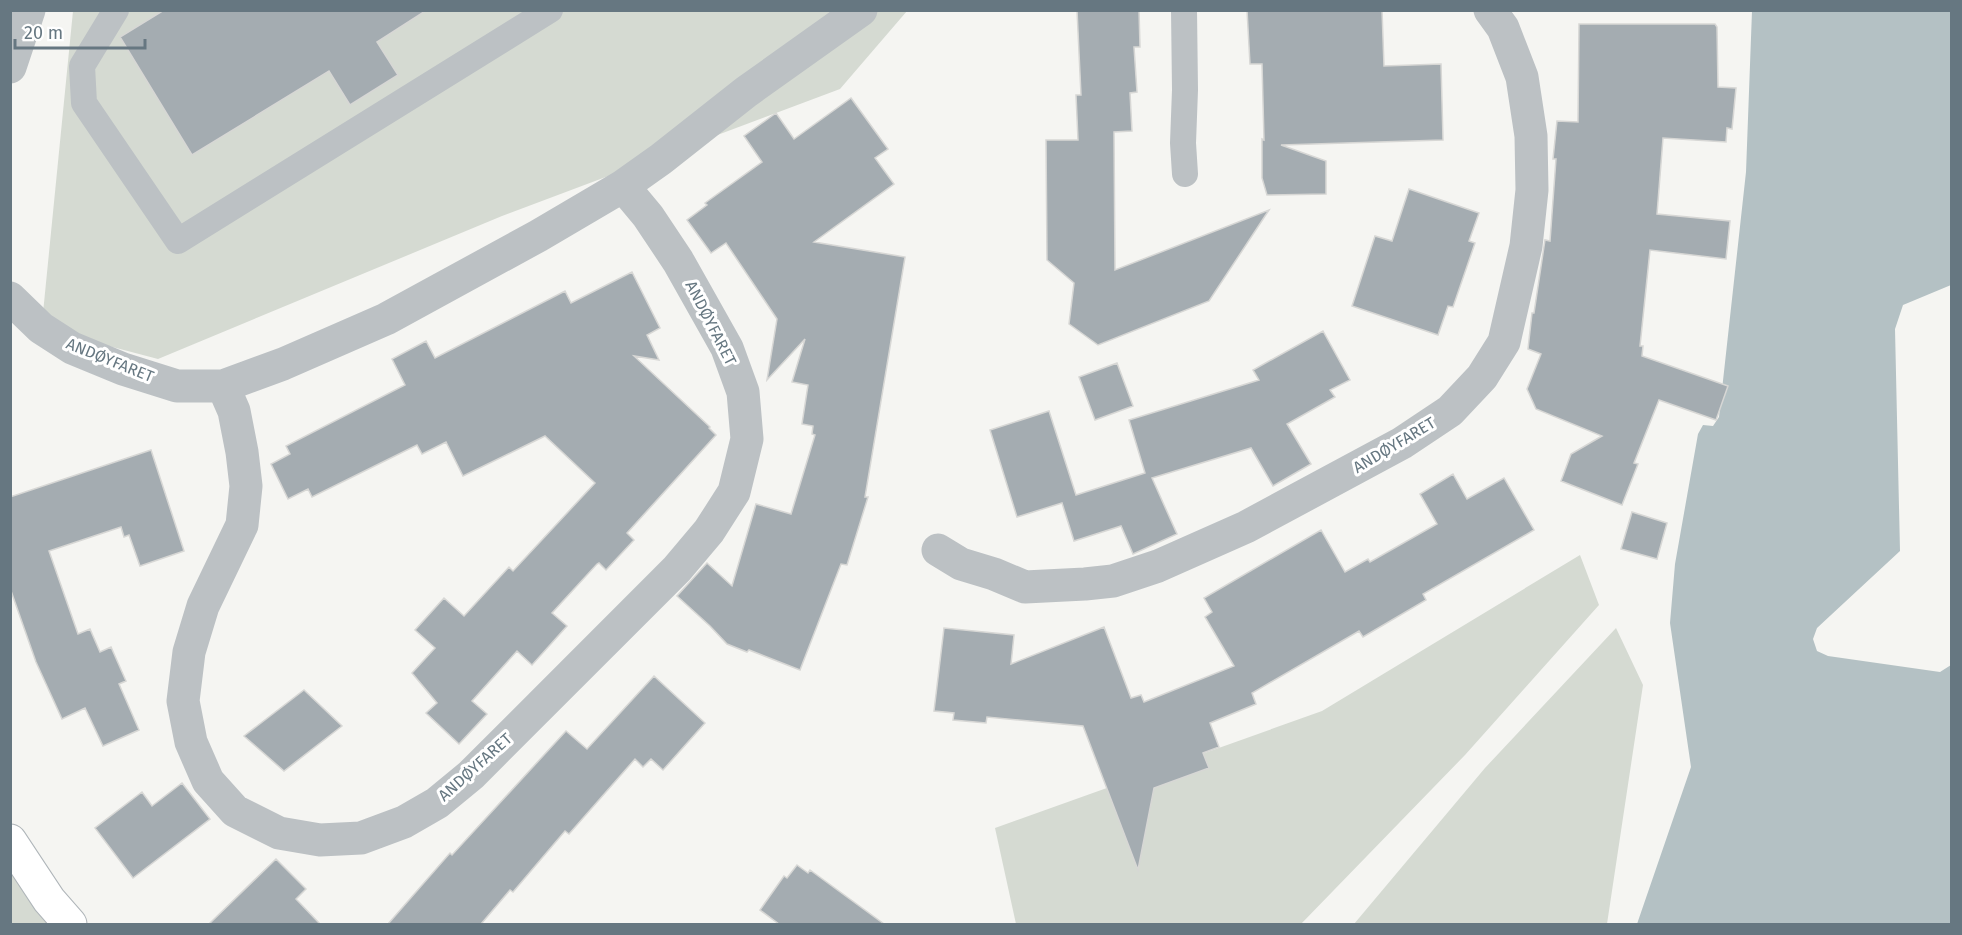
<svg xmlns="http://www.w3.org/2000/svg" width="1962" height="935" font-family="'Fira Sans',sans-serif">
<style>
.green{fill:#d5dad2}
.water{fill:#b4c1c4}
.building{fill:#a4acb1;stroke:#d7d7d5;stroke-width:1.5}
.lines{fill:none;stroke-linecap:round;stroke-linejoin:round}
.secondary-casing{stroke:#afb5b9;stroke-width:35}
.lane{stroke:#bcc1c4;stroke-width:26}
.street{stroke:#bcc1c4;stroke-width:33}
.secondary{stroke:#fff;stroke-width:33}
.labels{text-anchor:middle;dominant-baseline:central;stroke-width:6;stroke-linejoin:round;paint-order:stroke}
.street-label{font-size:16px;fill:#667781;stroke:#fff}
</style>
<rect width="100%" height="100%" fill="#f5f5f2"/>
<path class="green" d="M73,11H907L840,89L502,216L158,359L67,335L43,313Z
M1580,555L1599,605L1465,755L1301,924H1016L995,828L1322,711Z
M1616,628L1643,685L1607,924H1354L1485,768Z
M11,844L82,924H11Z"/>
<path class="water" d="M1752,11H1951V285L1903,305L1895,329L1900,551L1817,628L1813,639L1817,651L1828,656L1940,672L1951,665V924H1637L1691,767L1670,623L1675,564L1698,434L1703,425L1713,426L1719,417L1746,172Z"/>
<path class="building" d="M164,10H427L377,42L398,75L350,105L329,71L192,155L120,37Z
M1077,10H1139L1140,47H1134L1137,92L1130,93L1132,131L1114,132L1115,270L1269,210L1209,301L1098,345L1069,324L1074,283L1047,260L1046,140H1078L1076,95H1081Z
M1247,10H1382L1384,66L1441,64L1443,140L1281,145L1326,161V194L1267,195L1262,178V139L1264,140L1262,64H1250Z
M1579,24H1715L1717,27L1718,87L1736,88L1732,129L1727,128L1726,142L1663,138L1657,214L1730,221L1726,259L1650,250L1640,346H1643L1642,356L1728,386L1716,420L1659,400L1634,463L1638,464L1622,505L1561,481L1571,454L1602,436L1536,409L1527,389L1541,354L1528,349L1532,313H1534L1545,240L1550,241L1556,159H1553L1557,121L1578,122Z
M851,98L888,149L875,158L894,184L814,242L905,257L865,497H868L847,565L841,564L800,670L749,650L747,652L727,644L710,626L677,596L707,563L732,586L756,504L791,514L815,435L812,434L813,426L802,424L808,385L792,382L805,339L767,380L777,319L726,243L711,253L687,220L707,205L705,203L762,162L744,136L776,113L794,139Z
M1409,189L1479,213L1469,241L1475,243L1453,307L1448,306L1438,335L1352,306L1375,236L1392,241Z
M632,272L660,328L647,335L659,360L634,356L710,427L709,428L716,435L627,533L634,540L606,570L599,563L597,564L552,613L567,626L532,665L517,651L472,701L487,714L459,744L426,713L437,703L412,673L435,648L415,630L444,598L464,616L509,567L513,571L595,483L545,436L463,476L446,442L422,454L417,445L312,497L308,489L288,499L271,464L290,454L286,446L405,385L392,359L426,341L435,358L565,291L571,303Z
M1323,331L1350,380L1330,390L1335,397L1287,424L1311,464L1273,486L1251,448L1152,478L1177,534L1133,554L1121,526L1074,541L1062,503L1017,517L990,430L1049,411L1076,495L1145,473L1129,420L1259,380L1253,370Z
M1117,363L1133,406L1095,420L1079,377Z
M151,450L184,551L140,566L129,535L124,537L121,527L49,551L78,634L90,629L100,652L111,647L126,681L119,684L139,730L103,746L85,708L62,719L36,662L10,588V497Z
M1453,474L1467,499L1504,478L1534,530L1423,594L1426,600L1363,637L1359,631L1252,693L1256,704L1210,723L1219,747L1203,753L1209,768L1154,788L1138,870L1083,726L987,717L986,723L953,720L954,713L934,711L944,628L1014,635L1011,664L1104,627L1131,698L1141,695L1144,702L1234,666L1205,617L1212,612L1204,598L1321,530L1345,572L1368,559L1370,562L1437,524L1420,494Z
M1632,512L1667,523L1657,559L1621,549Z
M654,676L705,723L663,770L651,759L643,767L635,759L569,834L565,831L513,892L510,890L481,924H388L450,853L452,855L566,731L587,749Z
M304,690L342,726L284,771L244,736Z
M182,783L210,819L133,878L95,828L142,792L152,806Z
M276,859L306,889L296,899L320,924H209Z
M797,865L808,873L810,870L884,924H779L760,910L784,876L787,878Z"/>
<g class="lines">
<defs>
<path id="secondary" d="M10,841L49,900L70,924"/>
</defs>
<use href="#secondary" class="secondary-casing"/>
<path class="lane" d="M116,10L82,66L84,103L178,241L550,10
M1184,10L1185,90L1183,143L1185,174"/>
<path class="street" d="M10,67L29,10
M10,298L41,328L72,348L123,369L177,386H223L283,364L386,319L538,236L623,186L661,159L746,92L861,10
M223,386L234,411L242,452L246,486L242,525L203,606L189,652L183,701L191,742L208,781L235,811L279,833L320,840L361,838L404,822L437,803L471,775L677,569L709,531L734,492L747,439L743,392L727,348L678,261L648,216L623,186
M938,550L961,564L994,574L1025,587L1085,584L1113,581L1158,566L1246,527L1402,443L1450,411L1482,377L1504,342L1526,246L1532,190L1531,136L1522,77L1503,28L1490,10"/>
<use href="#secondary" class="secondary"/>
</g>
<g class="labels">
<g class="street-label">
<text transform="translate(711 323) rotate(63)">ANDØYFARET</text>
<text transform="translate(110 360) rotate(22)">ANDØYFARET</text>
<text transform="translate(1394 445) rotate(-31)">ANDØYFARET</text>
<text transform="translate(475 767) rotate(-42)">ANDØYFARET</text>
</g>
</g>
<rect width="1962" height="935" fill="none" stroke="#667781" stroke-width="24"/>
<path d="M15 39v9h130v-9" fill="none" stroke="#667781" stroke-width="3"/>
<text x="24" y="39" font-size="18" fill="#667781" stroke="#ffffff" stroke-width="4.5" paint-order="stroke">20 m</text>
</svg>
